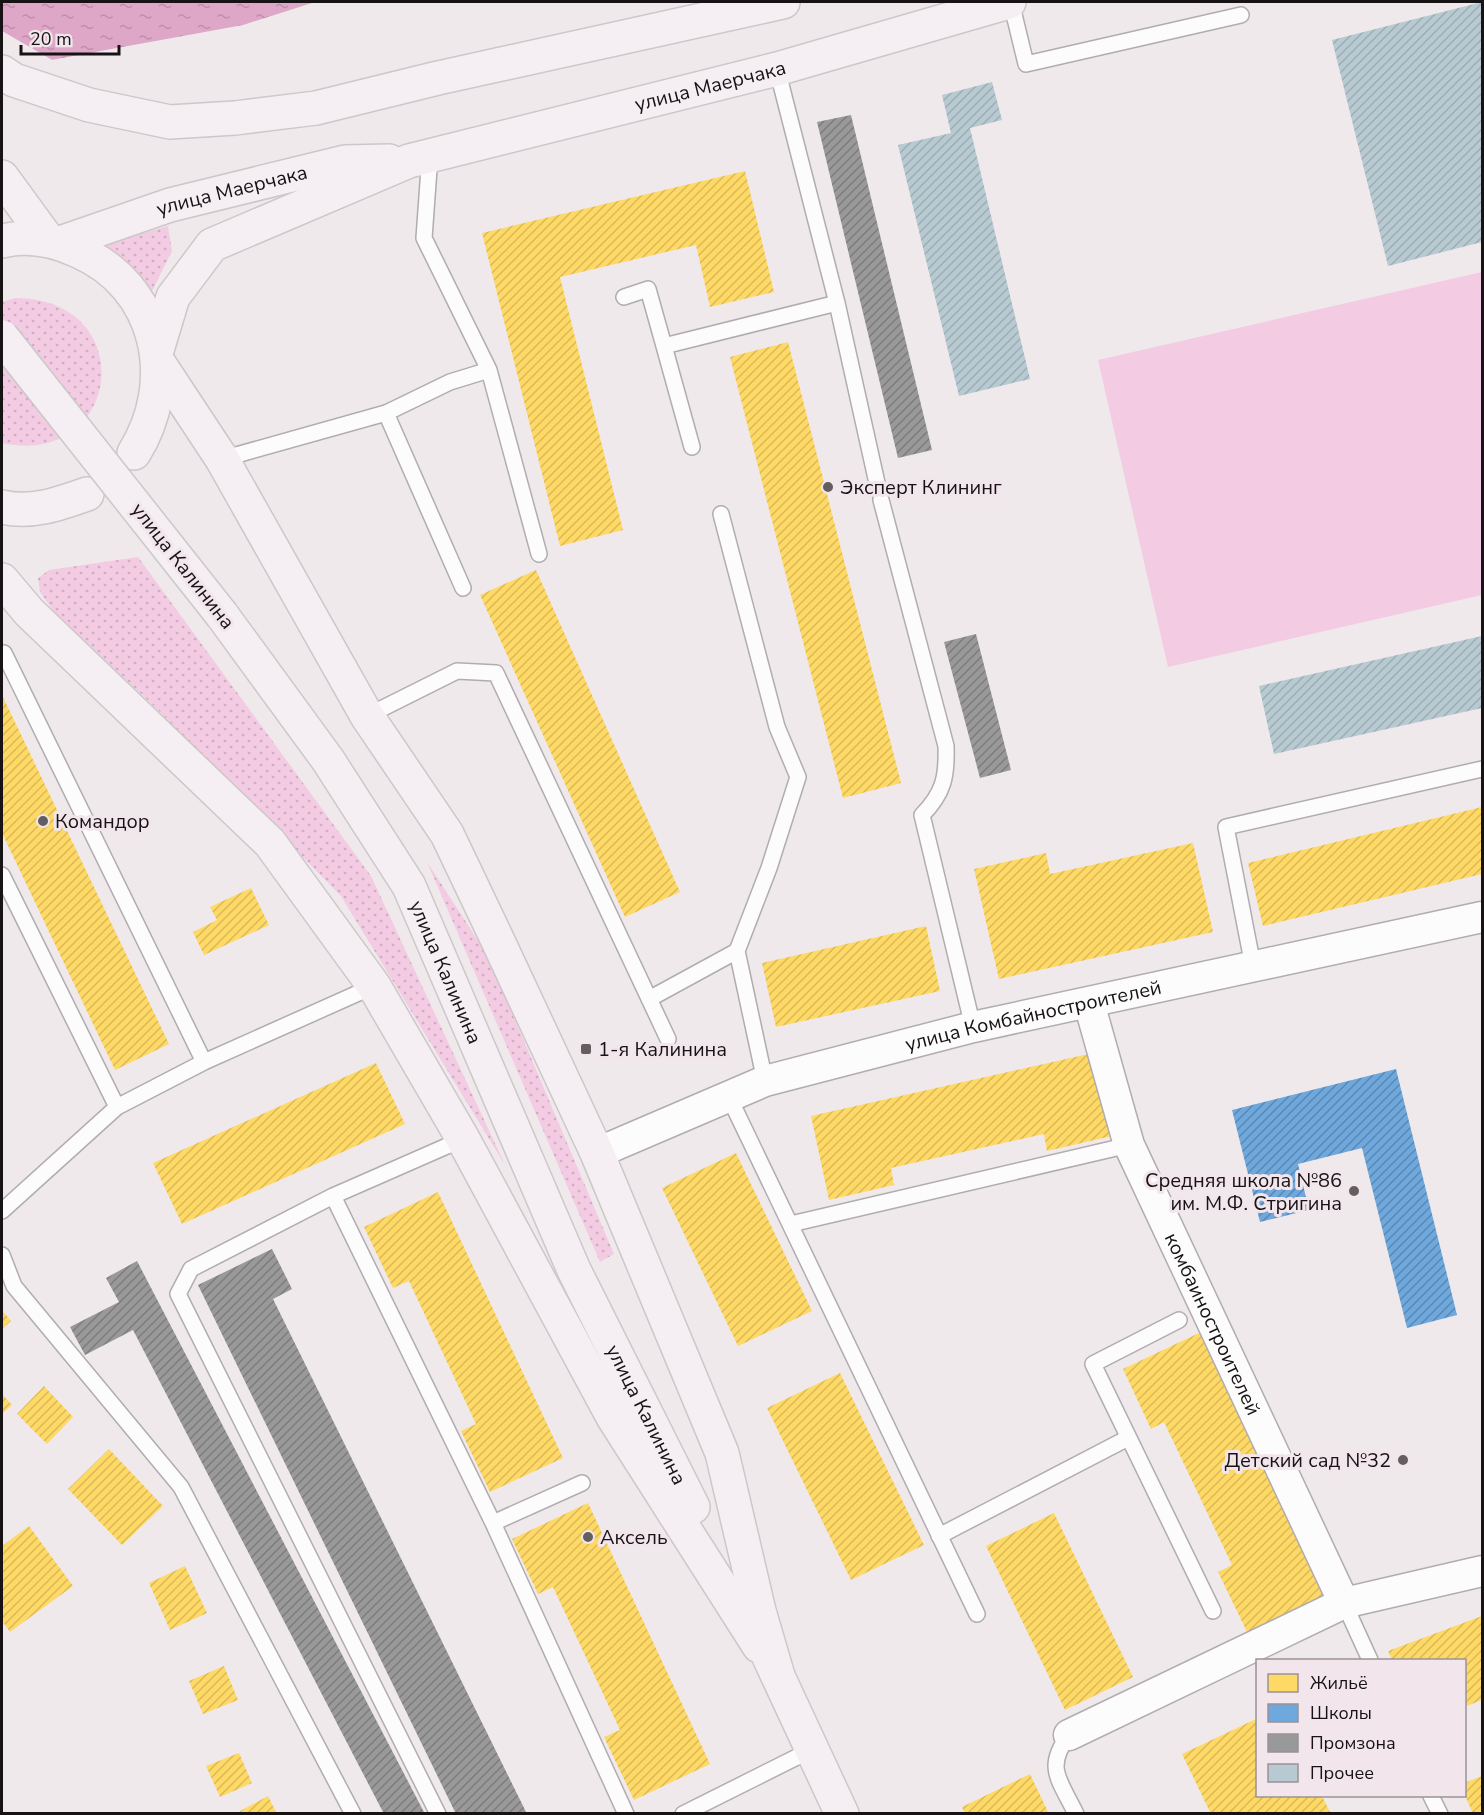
<svg xmlns="http://www.w3.org/2000/svg" width="1484" height="1815" font-family="'Nunito Sans',sans-serif">
<style>
.grass{fill:url(#grass-dots)}
.park{fill:#f3cbe2}
.water{fill:url(#water-ripples)}
.pier{fill:#efe9ec}
.homes{fill:url(#homes-hatch)}
.schools{fill:url(#schools-hatch)}
.industry{fill:url(#industry-hatch)}
.building{fill:url(#building-hatch)}
.lines{fill:none;stroke-linecap:round;stroke-linejoin:round}
.service-casing{stroke:#b1acaf;stroke-width:18}
.minor-casing{stroke:#b1acaf;stroke-width:33}
.primary-casing{stroke:#cbc8c9;stroke-width:36}
.service{stroke:#fdfcfc;stroke-width:15}
.minor{stroke:#fdfcfc;stroke-width:30}
.primary{stroke:#f5eef2;stroke-width:33}
.primary-bridge-casing{stroke:#cbc8c9;stroke-width:36;stroke-linecap:butt}
.primary-bridge{stroke:#f5eef2;stroke-width:33}
.poi-dot{fill:#635e60;stroke:#f2e6ec;stroke-width:2}
.labels{text-anchor:middle;dominant-baseline:central;stroke-width:6;stroke-linejoin:round;paint-order:stroke}
.street-label{font-size:20px;fill:#171315;stroke:#f2e6ec}
.poi-label{font-size:20px;fill:#171315;stroke:#f2e6ec;text-anchor:start}
</style>
<defs>
<pattern id="grass-dots" width="8" height="8" patternUnits="userSpaceOnUse" patternTransform="scale(1.5)"><rect width="8" height="8" fill="#f3cbe2"/><path d="M2 2h.1M6 6h.1" fill="none" stroke="#d0adc1" stroke-width="1.8" stroke-linecap="round"/></pattern>
<pattern id="water-ripples" width="26" height="14" patternUnits="userSpaceOnUse" patternTransform="scale(1.5)"><rect width="26" height="14" fill="#dea6c7"/><path d="M2 4q2-2 4 0t4 0M15 11q2-2 4 0t4 0" fill="none" stroke="#be8eaa"/></pattern>
<pattern id="homes-hatch" width="6" height="6" patternUnits="userSpaceOnUse" patternTransform="scale(1.5)"><rect width="6" height="6" fill="#ffd966"/><path d="M-1 1l2-2M0 6l6-6M5 7l2-2" fill="none" stroke="#dab958"/></pattern>
<pattern id="schools-hatch" width="6" height="6" patternUnits="userSpaceOnUse" patternTransform="scale(1.5)"><rect width="6" height="6" fill="#6fa8dc"/><path d="M-1 1l2-2M0 6l6-6M5 7l2-2" fill="none" stroke="#5a88b1"/></pattern>
<pattern id="industry-hatch" width="6" height="6" patternUnits="userSpaceOnUse" patternTransform="scale(1.5)"><rect width="6" height="6" fill="#999"/><path d="M-1 1l2-2M0 6l6-6M5 7l2-2" fill="none" stroke="#7c7c7c"/></pattern>
<pattern id="building-hatch" width="6" height="6" patternUnits="userSpaceOnUse" patternTransform="scale(1.5)"><rect width="6" height="6" fill="#b7cad2"/><path d="M-1 1l2-2M0 6l6-6M5 7l2-2" fill="none" stroke="#9dadb3"/></pattern>
</defs>
<rect width="100%" height="100%" fill="#efe9ec"/>
<path class="grass" d="M168,226L172,251L151,293L122,259L102,245Z
M15,298C143,299 121,469 2,443V302Z
M138,557L371,876L505,1165L341,896L158,710L55,613L40,592L38,578L49,570Z
M427,862L488,956L614,1254L600,1262Z"/>
<path class="park" d="M1482,272V595L1168,667L1098,360Z"/>
<path class="water" d="M2,2H315L243,25L2,69Z"/>
<path class="pier" d="M2,31L54,61L57,62L2,72Z"/>
<path class="homes" d="M745,171L774,292L710,307L696,245L560,277L623,530L560,546L482,233Z
M788,342L901,783L843,798L730,357Z
M536,570L680,892L625,917L480,595Z
M2,695L169,1044L115,1070L2,833Z
M1482,807V874L1263,926L1248,863Z
M1193,843L1213,932L999,979L974,869L1046,853L1050,874Z
M251,888L269,925L204,955L193,932L217,920L210,907Z
M926,926L940,991L776,1027L762,963Z
M1093,1053L1112,1136L1047,1151L1044,1134L891,1168L894,1185L829,1200L811,1116Z
M376,1063L405,1124L182,1224L153,1163Z
M736,1153L812,1311L738,1346L662,1188Z
M438,1192L563,1458L490,1492L461,1431L476,1424L409,1281L393,1288L364,1227Z
M2,1310L11,1321L2,1329Z
M1201,1332L1326,1598L1248,1634L1218,1572L1232,1565L1164,1422L1151,1429L1123,1369Z
M840,1373L924,1545L851,1580L767,1408Z
M44,1386L73,1417L47,1444L17,1414Z
M2,1394L12,1405L2,1414Z
M109,1449L163,1506L122,1545L68,1489Z
M588,1503L710,1764L634,1800L604,1737L620,1730L553,1587L538,1594L512,1539Z
M1054,1513L1133,1677L1065,1710L986,1546Z
M29,1526L73,1586L10,1632L2,1621V1546Z
M185,1566L207,1613L170,1630L149,1583Z
M1482,1616V1700L1464,1707V1660H1392L1388,1651Z
M224,1666L238,1700L203,1714L189,1681Z
M1258,1718V1796H1322L1331,1814H1211L1182,1754Z
M239,1753L252,1783L220,1797L206,1766Z
M1030,1774L1049,1814H965L962,1807Z
M1482,1776V1814H1473L1464,1793V1783Z
M268,1796L277,1814H241L240,1811Z"/>
<path class="schools" d="M1396,1069L1457,1315L1407,1328L1362,1148L1298,1164L1309,1210L1260,1222L1232,1110Z"/>
<path class="industry" d="M851,115L932,450L898,458L817,122Z
M976,634L1011,770L980,778L944,642Z
M272,1249L292,1289L273,1299L527,1814H456L198,1285Z
M137,1261L425,1814H384L133,1330L85,1355L70,1327L119,1302L106,1278Z"/>
<path class="building" d="M1482,2V242L1388,266L1332,40Z
M992,82L1002,120L970,128L1030,379L959,396L898,145L951,133L942,95Z
M1482,636V708L1274,754L1259,686Z"/>
<g class="lines">
<defs>
<path id="service" d="M1011,2L1026,64L1241,15
M624,297L648,289L664,346L837,303L777,69
M837,303L879,492
M664,346L692,447
M489,370L539,554
M386,413L463,588
M222,459L386,413L450,382L489,370L424,238L430,155
M881,500L946,746C947,776 944,793 922,815L973,1027
M721,514L777,727L798,777L769,868L737,951L765,1081
M4,653L204,1062
M367,716L457,671L496,673L668,1039
M2,875L117,1107
M1253,966L1226,827L1482,769
M649,999L737,951
M729,1097L977,1614
M333,1196L493,1523L582,1483
M2,1211L117,1107L204,1062L374,986
M791,1224L1129,1145
M2,1255L14,1286L181,1487L353,1814
M1179,1320L1093,1364L1213,1611
M493,1523L626,1814
M939,1536L1128,1438
M1344,1603L1370,1660
M1069,1735C1044,1768 1060,1780 1076,1814
M1431,1796L1440,1814
M438,1814L178,1294L191,1269L333,1196L463,1139
M683,1814L813,1749"/>
<g id="minor">
<path id="s1" d="M1089,1003L1129,1145L1344,1603"/>
<path id="s2" d="M597,1153L765,1081L973,1027L1482,917"/>
<path d="M1069,1735L1344,1603L1482,1571"/>
</g>
<g id="primary">
<path d="M2,72L14,80L89,105L170,122L235,118L316,108L438,78L783,2"/>
<path d="M2,177L48,240"/>
<path d="M2,241C27,235 54,240 78,251C159,286 179,381 134,453"/>
<path id="s3" d="M60,243L170,205L345,162L389,161"/>
<path id="s4" d="M157,350L173,297L212,245L409,161L777,69L1009,2"/>
<path d="M158,362L222,459L367,716L447,834L498,941L597,1153L722,1453L759,1611L778,1676"/>
<path d="M2,507C31,514 59,504 87,494"/>
<path d="M2,580L29,612L270,843L374,986L463,1139L613,1417L759,1646"/>
<path id="s5" d="M222,615L328,760L409,886L574,1270L693,1507"/>
<path d="M769,1657L842,1814"/>
</g>
</defs>
<use href="#service" class="service-casing"/>
<use href="#minor" class="minor-casing"/>
<use href="#primary" class="primary-casing"/>
<use href="#service" class="service"/>
<use href="#minor" class="minor"/>
<use href="#primary" class="primary"/>
<defs>
<path id="primary-bridge" d="M2,337L222,615"/>
</defs>
<use href="#primary-bridge" class="primary-bridge-casing"/>
<use href="#primary-bridge" class="primary-bridge"/>
</g>
<g class="poi-dot">
<circle cx="828" cy="487" r="6"/>
<circle cx="43" cy="821" r="6"/>
<rect x="580" y="1043" width="12" height="12" rx="3"/>
<circle cx="1354" cy="1191" r="6"/>
<circle cx="1403" cy="1460" r="6"/>
<circle cx="588" cy="1537" r="6"/>
</g>
<g class="labels">
<g class="street-label">
<text stroke="none"><textPath href="#s4" startOffset="645">улица Маерчака</textPath></text>
<text stroke="none"><textPath href="#s3" startOffset="180">улица Маерчака</textPath></text>
<text transform="translate(183 566) rotate(52)">улица Калинина</text>
<text stroke="none"><textPath href="#s5" startOffset="423">улица Калинина</textPath></text>
<text stroke="none"><textPath href="#s2" startOffset="459">улица Комбайностроителей</textPath></text>
<text stroke="none"><textPath href="#s1" startOffset="345">комбаиностроителей</textPath></text>
<text stroke="none"><textPath href="#s5" startOffset="909">улица Калинина</textPath></text>
</g>
<g class="poi-label">
<text x="840" y="487">Эксперт Клининг</text>
<text x="55" y="821">Командор</text>
<text x="598" y="1049">1-я Калинина</text>
<text x="1342" y="1180" text-anchor="end">Средняя школа №86<tspan x="1342" dy="23">им. М.Ф. Стригина</tspan></text>
<text x="1391" y="1460" text-anchor="end">Детский сад №32</text>
<text x="600" y="1537">Аксель</text>
</g>
</g>
<rect width="1484" height="1815" fill="none" stroke="#171315" stroke-width="6"/>
<rect x="1256" y="1659" width="210" height="138" fill="#f2e6ec" stroke="#9a9296" stroke-width="1.5"/>
<rect x="1268" y="1674" width="30" height="18" fill="#ffd966" stroke="#9a9296" stroke-width="1.5"/>
<text x="1310" y="1689" font-size="18" fill="#171315">Жильё</text>
<rect x="1268" y="1704" width="30" height="18" fill="#6fa8dc" stroke="#9a9296" stroke-width="1.5"/>
<text x="1310" y="1719" font-size="18" fill="#171315">Школы</text>
<rect x="1268" y="1734" width="30" height="18" fill="#999999" stroke="#9a9296" stroke-width="1.5"/>
<text x="1310" y="1749" font-size="18" fill="#171315">Промзона</text>
<rect x="1268" y="1764" width="30" height="18" fill="#b7cad2" stroke="#9a9296" stroke-width="1.5"/>
<text x="1310" y="1779" font-size="18" fill="#171315">Прочее</text>
<path d="M21 45v9h98v-9" fill="none" stroke="#171315" stroke-width="3"/>
<text x="30" y="45" font-size="18" fill="#171315" stroke="#f2e6ec" stroke-width="4.5" paint-order="stroke">20 m</text>
</svg>
